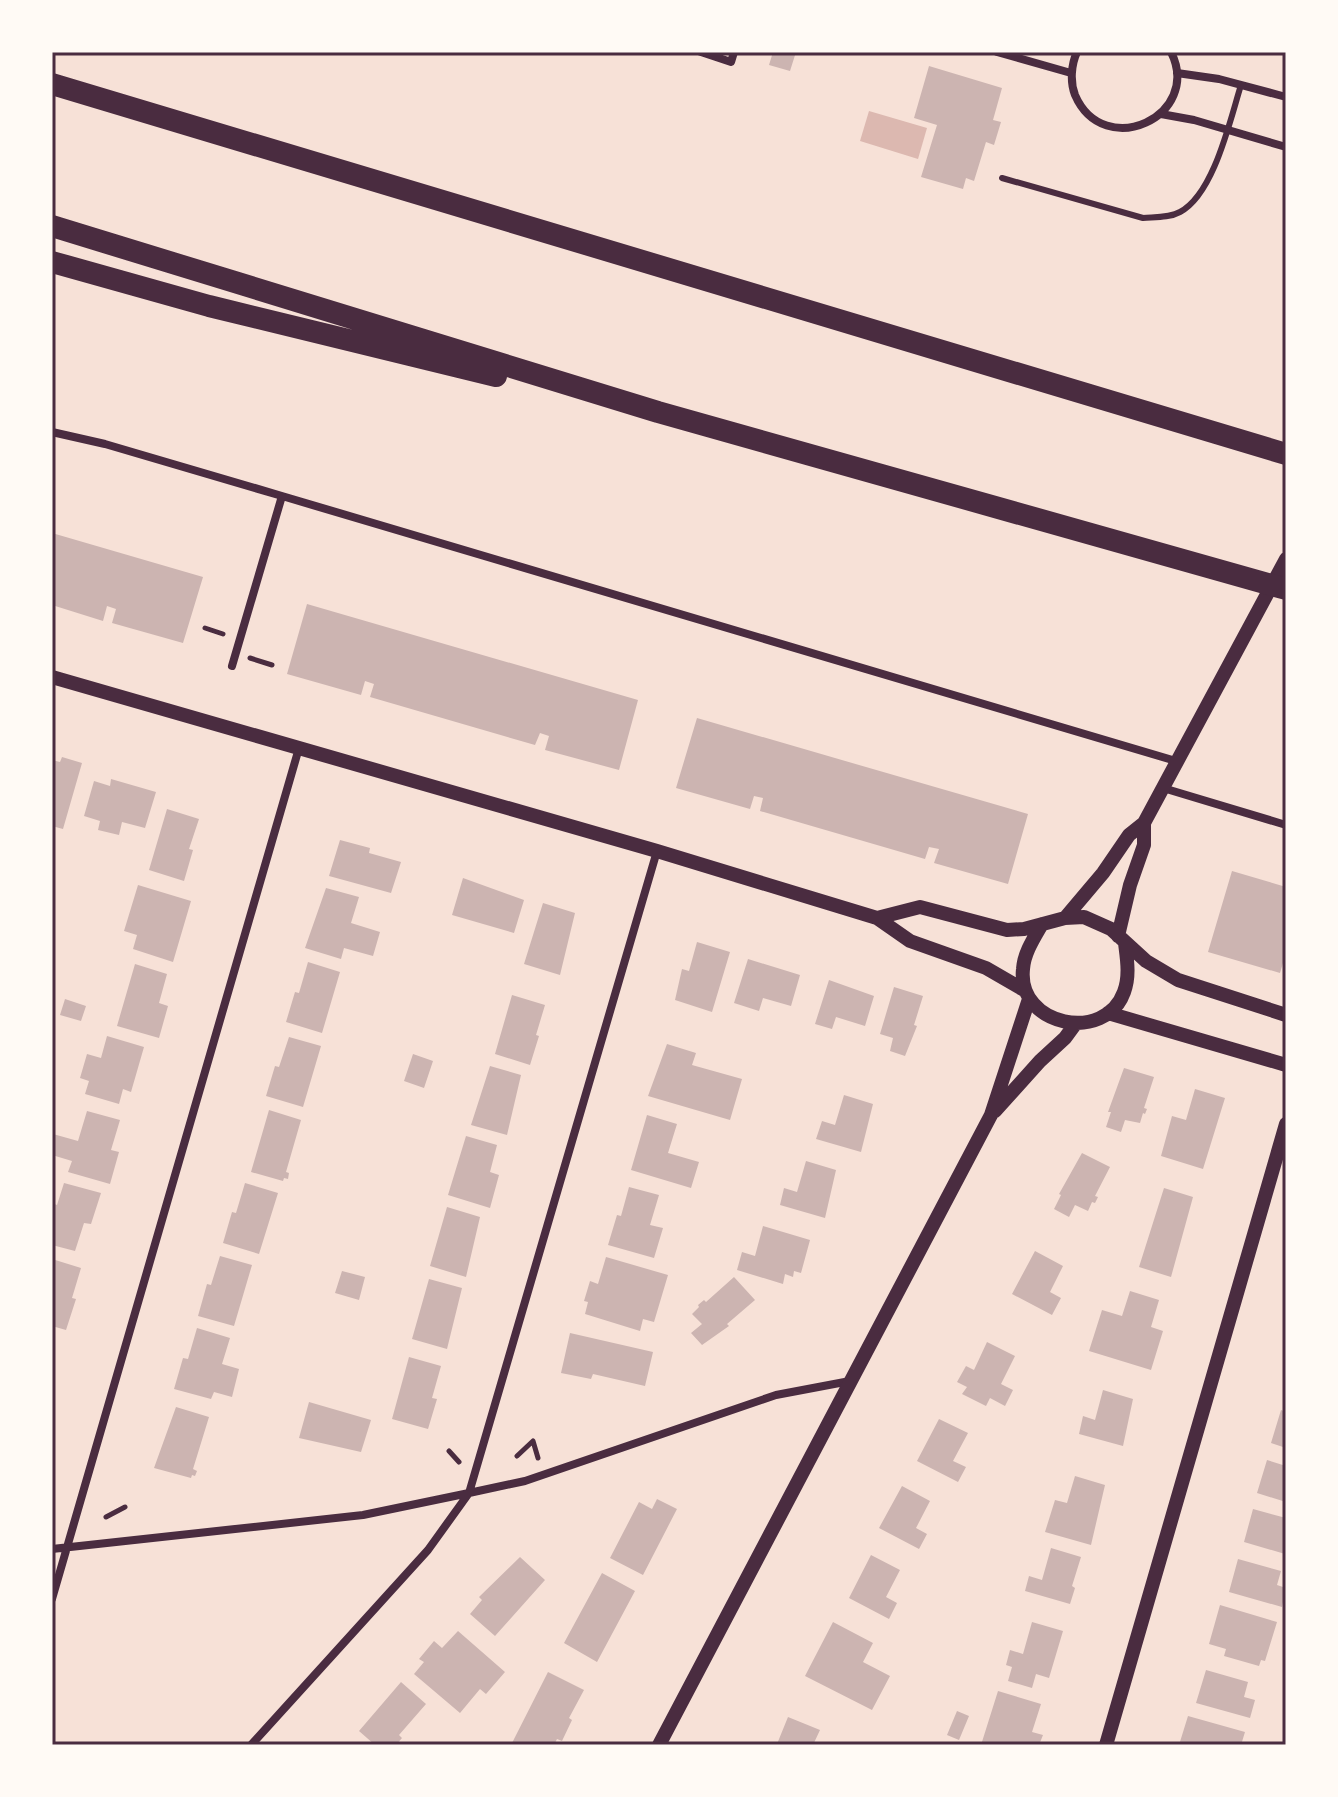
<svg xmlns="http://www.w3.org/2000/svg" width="1338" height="1797" font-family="'Nunito Sans',sans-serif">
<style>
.water{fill:#dcb8b0}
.building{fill:#ccb4b1}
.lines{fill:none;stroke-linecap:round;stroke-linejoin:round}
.path{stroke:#4a2c40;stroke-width:5}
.service{stroke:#4a2c40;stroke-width:6}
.minor{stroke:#4a2c40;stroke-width:8}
.tertiary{stroke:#4a2c40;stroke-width:14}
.motorway{stroke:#4a2c40;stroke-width:22}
.neatline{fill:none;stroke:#4a2c40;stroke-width:3}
</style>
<rect width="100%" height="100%" fill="#f7e1d7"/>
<path class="water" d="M869,111L927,128L918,159L860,141Z"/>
<path class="building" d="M773,52H796L790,71L769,65Z
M929,66L1002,88L993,120L1001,122L994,145L986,142L974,181L966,178L963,189L921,177L937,125L914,118Z
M52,533L203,577L183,643L112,623L116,609L107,606L103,621L52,605Z
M307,604L638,700L619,770L545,750L549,736L540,733L535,745L370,697L374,684L365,681L361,695L287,674Z
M697,718L1028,814L1008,884L934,863L939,849L929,847L925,859L760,811L763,798L754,796L750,809L676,788Z
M62,757L82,763L63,829L52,826V760L60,762Z
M111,779L156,792L145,828L122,822L119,835L98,830L100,821L84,816L94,781L110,786Z
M167,809L199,819L189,849L193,850L184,881L149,870Z
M340,840L370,848L369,853L401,862L391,893L329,876Z
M1232,871L1286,887V963H1283L1280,973L1208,952Z
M463,878L524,900L514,933L452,915Z
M138,885L191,901L173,962L133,949L137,935L124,931Z
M326,888L359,897L351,923L380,932L373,956L344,948L341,959L305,948Z
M543,903L575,913L560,975L524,964Z
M697,942L730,952L712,1012L675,1000L682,969L689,971Z
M748,959L800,975L791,1006L763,998L759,1011L734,1003Z
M308,962L340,972L322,1033L286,1022L295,992L299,993Z
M135,964L167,974L159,1003L168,1006L159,1038L117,1026Z
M829,980L874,996L865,1026L836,1017L832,1029L815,1024Z
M894,987L923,996L914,1025L917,1026L905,1056L890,1051L893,1038L880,1034Z
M512,995L545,1005L536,1035L539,1036L530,1065L495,1054Z
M65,999L86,1006L81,1021L60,1015Z
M107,1036L144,1047L131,1092L123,1089L119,1104L85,1094L89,1081L80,1078L87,1054L101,1058Z
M289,1037L321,1046L303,1107L266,1096L275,1066L279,1067Z
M667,1044L696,1053L692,1065L742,1079L730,1120L648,1096Z
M413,1054L433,1061L424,1088L404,1081Z
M490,1066L521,1075L507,1135L471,1125Z
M1124,1068L1154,1077L1144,1108L1147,1109L1145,1114L1143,1113L1140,1123L1125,1120L1121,1132L1106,1127L1111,1112H1108Z
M1195,1089L1225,1098L1203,1169L1161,1156L1172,1116L1186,1120Z
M844,1095L873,1104L861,1152L816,1139L822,1121L835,1125Z
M269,1110L301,1120L286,1172L289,1173L288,1179L284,1178L283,1181L251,1172Z
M87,1111L120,1120L111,1150L119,1152L110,1184L68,1172L72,1161L52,1155L53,1134L78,1141Z
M647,1115L677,1124L668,1153L699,1162L691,1188L631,1170Z
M466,1136L497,1145L490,1172L499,1175L490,1208L448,1195Z
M1082,1153L1110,1167L1095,1196L1098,1197L1095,1203L1092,1202L1088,1211L1075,1205L1069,1217L1054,1209L1061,1195L1059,1194Z
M806,1161L836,1170L825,1218L780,1205L784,1188L797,1192Z
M64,1183L101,1193L91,1224L84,1223L75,1251L52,1245V1203L57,1205Z
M245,1183L278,1193L259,1254L223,1243L232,1212L236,1213Z
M629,1187L659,1195L650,1225L663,1228L654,1258L608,1245L617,1215L621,1216Z
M1164,1188L1193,1197L1171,1277L1139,1267Z
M447,1207L480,1217L466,1277L430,1266Z
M763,1226L810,1240L801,1273L794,1271L793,1277L785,1274L783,1284L737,1270L742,1252L755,1256Z
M1035,1251L1063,1266L1050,1292L1061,1298L1052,1315L1012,1294Z
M220,1256L252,1265L234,1326L198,1316L207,1284L211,1285Z
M606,1257L668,1275L654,1322L643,1319L640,1331L585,1314L588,1302L584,1301L590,1281L598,1284Z
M52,1259L81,1268L72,1298L76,1299L66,1330L52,1326Z
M342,1271L365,1277L359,1300L335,1293Z
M734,1277L755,1300L727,1324L729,1326L702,1345L691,1333L702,1324L692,1314L699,1307L698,1305L704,1300L706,1302Z
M429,1279L462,1288L447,1349L412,1339Z
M1130,1291L1159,1300L1151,1327L1163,1331L1151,1370L1089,1351L1102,1310L1122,1316Z
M197,1328L230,1338L222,1364L239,1369L232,1397L214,1392L211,1399L174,1389L183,1358L188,1359Z
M570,1333L653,1352L645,1386L593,1374L591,1379L561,1373Z
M987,1342L1015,1356L1001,1384L1013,1390L1005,1406L990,1398L986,1406L962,1394L967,1387L957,1382L966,1366L974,1370Z
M409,1357L441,1366L432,1398L437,1399L428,1429L392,1419Z
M1103,1390L1133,1399L1123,1446L1079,1434L1083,1416L1095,1420Z
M309,1402L371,1420L361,1452L299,1438Z
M176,1407L209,1417L193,1469L197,1471L195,1476L192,1475L191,1478L154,1468Z
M1281,1410L1286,1412V1448L1271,1443Z
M939,1419L968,1433L953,1461L966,1467L958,1482L917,1461Z
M1267,1460L1286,1466V1502L1257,1493Z
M1075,1476L1105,1485L1091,1545L1045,1532L1055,1500L1067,1503Z
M902,1486L930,1501L916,1528L927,1534L919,1549L879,1528Z
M657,1499L677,1509L643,1575L610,1558L639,1502L652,1509Z
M1253,1509L1286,1518L1285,1554L1244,1542Z
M1051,1548L1081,1557L1072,1586L1075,1588L1070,1604L1025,1591L1029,1576L1042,1580Z
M871,1555L900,1570L886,1597L897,1603L889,1619L849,1598Z
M520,1557L545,1580L495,1636L470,1614L482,1600L479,1597Z
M1238,1559L1281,1571L1277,1585L1286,1588L1282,1607L1229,1592Z
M602,1573L635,1591L597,1662L564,1643Z
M1220,1605L1277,1622L1265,1661L1261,1660L1259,1666L1224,1656L1226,1649L1209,1644Z
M833,1622L873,1643L863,1662L890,1676L872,1710L805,1676Z
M1032,1622L1063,1631L1049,1678L1036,1674L1032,1688L1008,1681L1012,1667L1006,1665L1010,1650L1023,1654Z
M458,1631L505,1672L486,1694L480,1689L460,1713L414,1674L424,1662L419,1659L434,1641L442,1648Z
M1206,1670L1248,1682L1244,1697L1255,1700L1250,1718L1196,1703Z
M548,1672L584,1690L569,1718L572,1720L562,1741L557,1739L554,1745H511Z
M401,1682L426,1704L399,1735L402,1738L396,1745H375L359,1731Z
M998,1691L1041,1704L1032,1732L1043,1735L1039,1745H981Z
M957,1711L969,1716L959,1740L947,1735Z
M1188,1716L1245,1732L1241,1745H1179Z
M788,1717L820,1730L813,1745H771L772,1742L777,1744Z"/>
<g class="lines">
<path class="path" d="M205,628L223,634
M250,658L272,665
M449,1451L459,1462
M517,1456L533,1441L538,1458
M106,1517L125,1507"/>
<path class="service" d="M1002,178L1143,218C1155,217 1169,218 1180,212C1214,194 1230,120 1241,85"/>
<path class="minor" d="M701,52L731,62L734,52
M997,52L1071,73
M1077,52C1071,65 1070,82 1075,95C1104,162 1203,116 1171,52
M1177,73L1219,79L1286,97
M1161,114L1194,120L1286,147
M52,432L105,444L282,496L1176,761
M232,666L282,496
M1163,788L1286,825
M52,1549L363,1515L469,1493L525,1481L776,1395L850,1381
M52,1599L299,748
M251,1745L428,1550L469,1493L657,851"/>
<path class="tertiary" d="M52,677L657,851L877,918L910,941L986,968L1024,990
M877,918L920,907L1007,930L1024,929L1065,918L1084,917L1111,929L1146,961L1178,980L1286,1015
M1065,918L1103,873L1129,835L1144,823L1286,559
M1042,924C1034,938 1024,953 1023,969C1017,1026 1105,1044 1124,992C1130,976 1127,959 1125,943
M1118,936L1130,885L1144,845V823
M1108,1013L1286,1065
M995,1111L1040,1061L1065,1038L1076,1023
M659,1745L991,1115L1029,999
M1106,1745L1286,1124"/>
<path class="motorway" d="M52,84L1286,454
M52,226L658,412L1286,589
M52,262L209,306L496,376"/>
</g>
<rect width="1338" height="1797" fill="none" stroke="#fffaf5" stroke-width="108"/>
<rect x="54" y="54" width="1230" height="1689" class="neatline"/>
</svg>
